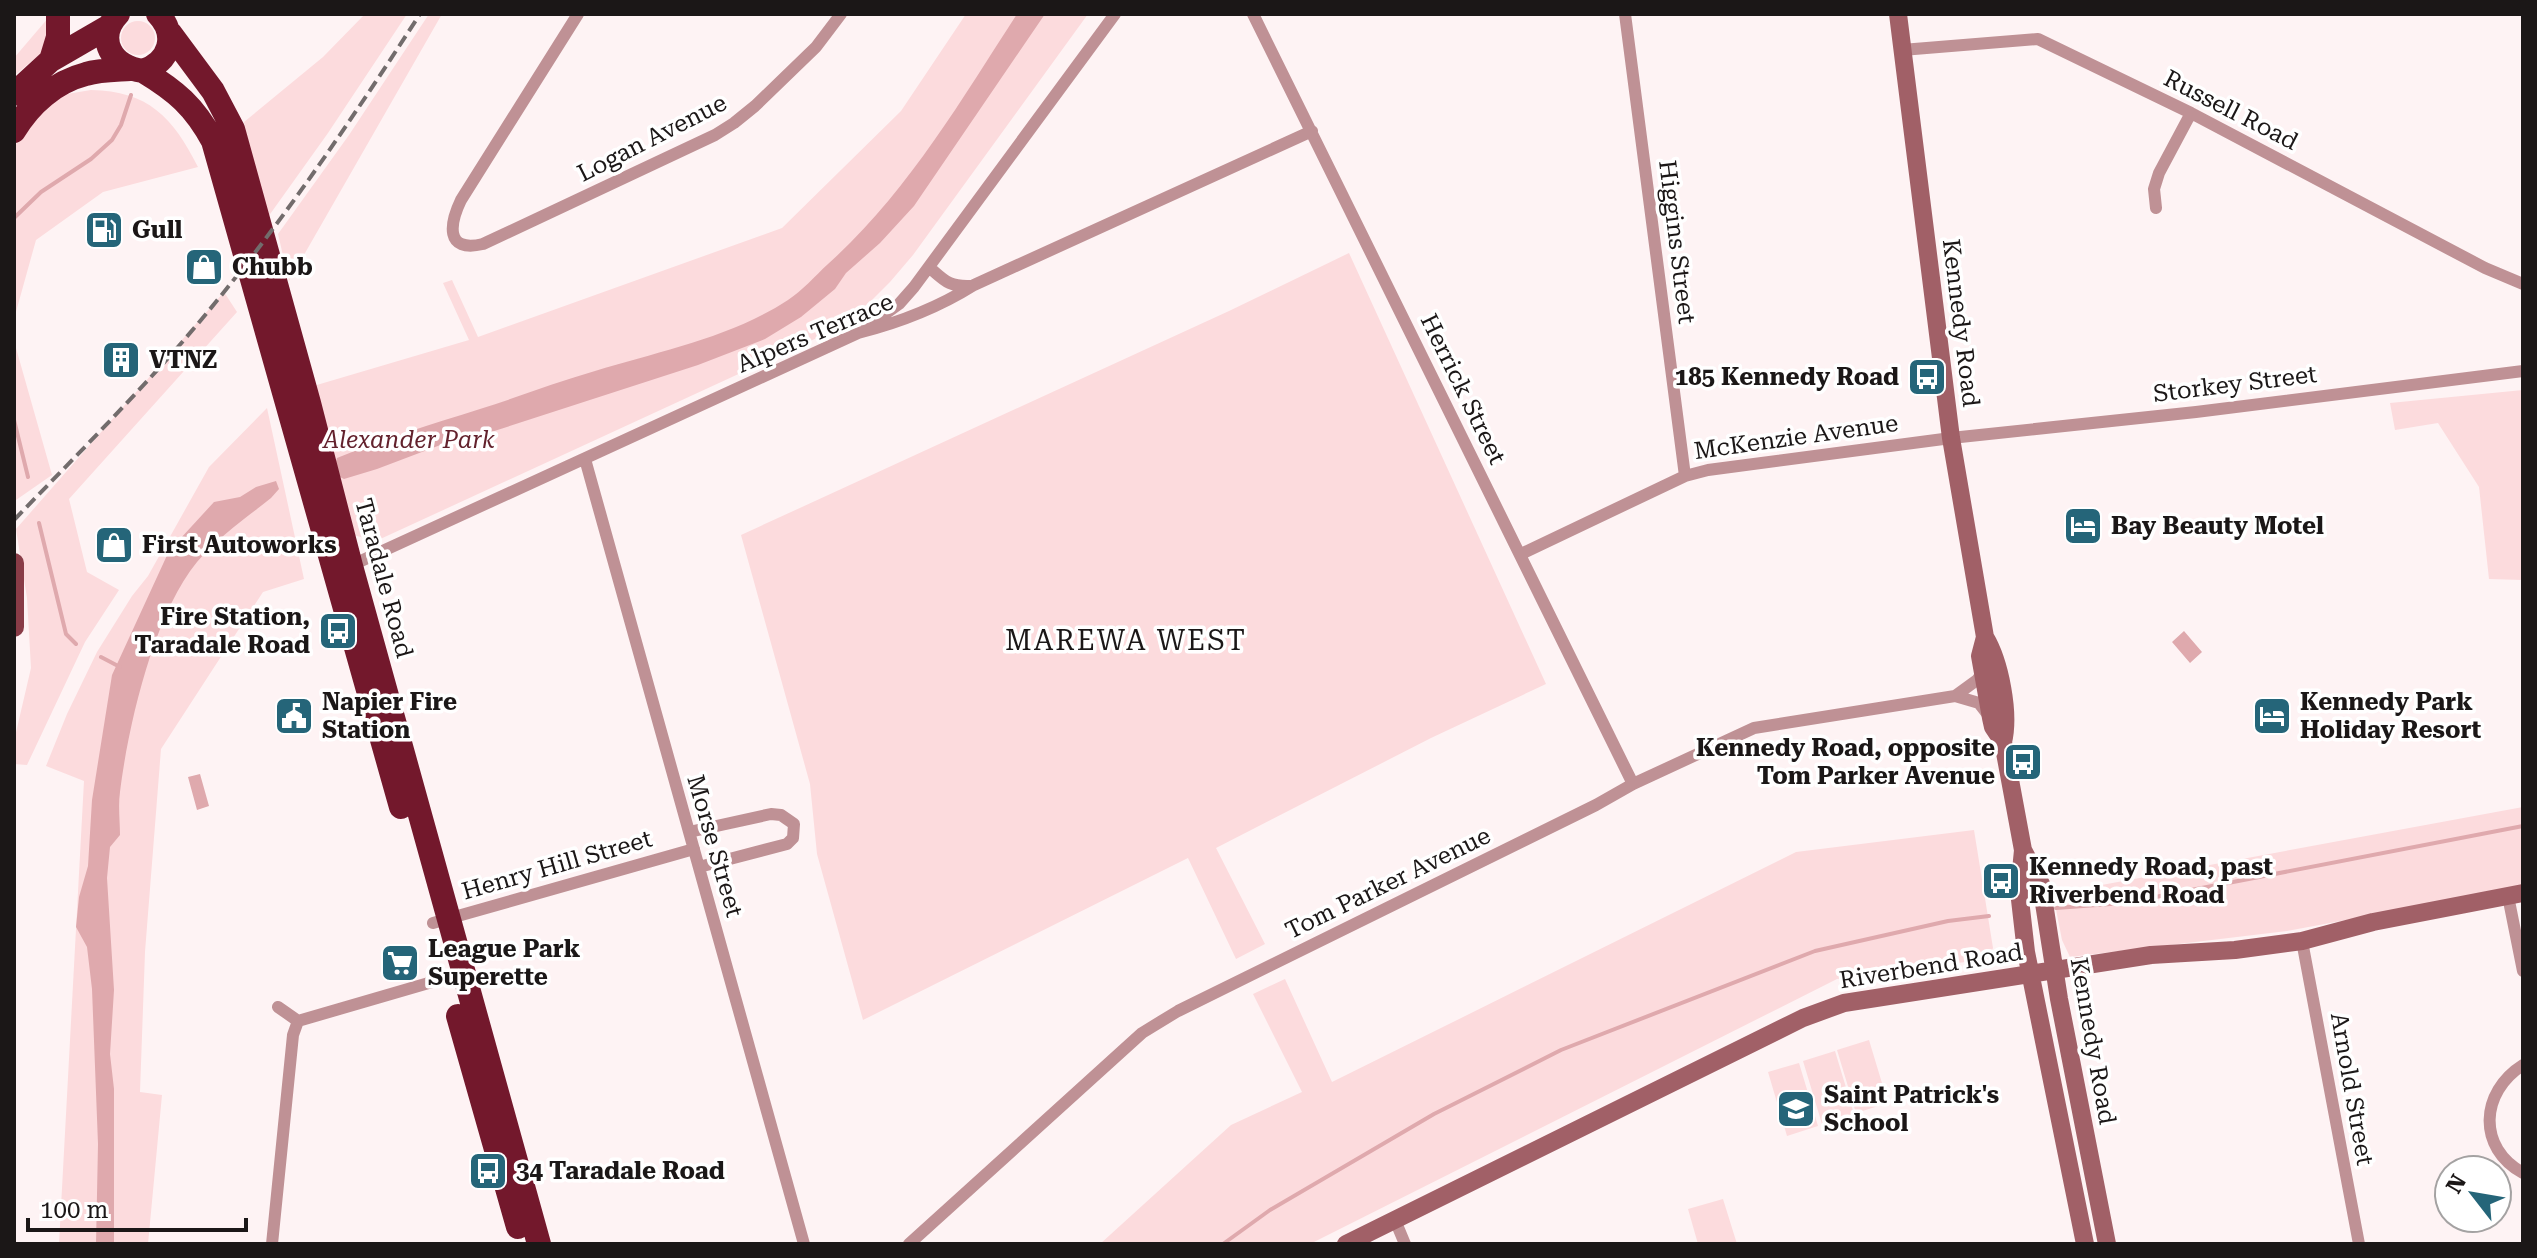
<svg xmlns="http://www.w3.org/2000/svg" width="2537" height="1258" font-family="'Roboto Serif',serif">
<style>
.green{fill:#fcdbdd}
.water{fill:#dfa9ad}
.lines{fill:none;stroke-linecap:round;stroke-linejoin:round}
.stream{stroke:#dfa9ad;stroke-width:4}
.street{stroke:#bf9195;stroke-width:12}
.secondary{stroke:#a16067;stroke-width:18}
.primary{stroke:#893c47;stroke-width:20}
.highway{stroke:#73182c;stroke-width:24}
.rail{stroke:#726c6c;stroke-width:4;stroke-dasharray:12 6;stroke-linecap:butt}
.labels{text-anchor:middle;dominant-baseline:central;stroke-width:7;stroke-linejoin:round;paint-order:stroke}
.street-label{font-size:24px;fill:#1b1717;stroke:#fff}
.poi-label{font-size:24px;font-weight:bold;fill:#1b1717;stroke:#fff;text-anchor:start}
.park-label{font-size:24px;font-style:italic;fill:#63222d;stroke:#fff}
.quarter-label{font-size:28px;letter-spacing:2px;fill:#1b1717;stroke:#fff}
</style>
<rect width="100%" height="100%" fill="#fef3f4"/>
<path class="green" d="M365,14H407L328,133L263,224L244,122L323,57Z
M429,14H442L289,281L278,234L349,135Z
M966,14H1088L913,255L890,282L869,303L819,337L376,541L353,535L310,387L469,340L443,283L452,280L478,337L782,228L901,111Z
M49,17L46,49L14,76V58Z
M121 38a17 17 0 1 1 34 0a17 17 0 1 1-34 0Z
M91,90C148,91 173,117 198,167L103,192L36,240L14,319V147L34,118L53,101L67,94Z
M1349,253L1546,684L1431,738L1216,848L1265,944L1236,959L1188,858L863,1020L817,854L810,784L741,535L1229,311Z
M224,292L237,312L69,499L87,572L119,590L85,642L27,765L14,764V741L31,668L27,598L16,529Z
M14,341L52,475L16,500L14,493Z
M2523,390V580L2489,579L2479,487L2438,423L2395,430L2390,403Z
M267,408L304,579L263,592L161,749L145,952L140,1092L162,1095L148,1244H59L84,781L46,766L67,714L97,652L132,596L148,576L209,467Z
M2523,807V887L2287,931L2070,957L2062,940L2053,894Z
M1974,830L1993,948L1988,959L1837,979L1310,1244H1100L1231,1125L1302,1092L1253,994L1285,979L1332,1082L1796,852Z
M1869,1040L1888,1103L1856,1113L1837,1050Z
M1835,1051L1854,1114L1822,1124L1803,1061Z
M1799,1063L1818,1126L1787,1136L1768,1072Z
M1723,1199L1737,1244H1698L1688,1209Z"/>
<path class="water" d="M1017,14H1045L914,206L880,243L846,273L835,289L801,317L765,339L698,365L485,434L443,444L377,469L344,479L336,475L334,468L337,458C384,439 432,424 480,409C519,397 556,382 595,371C660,351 730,338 788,300C802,291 815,276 828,264C907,193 960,102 1017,14Z
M276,481L279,489L271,498C246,518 217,538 197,562C154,614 128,726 120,792C118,806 120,821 120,835L110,847L107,878L114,990L110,1054L114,1089V1244H96L98,1144L92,989L87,947L76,927L79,897L88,866L92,800L112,675L169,551L214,502L240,497L256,487Z
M2184,631L2202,652L2190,663L2172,642Z
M200,774L209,806L197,810L188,777Z"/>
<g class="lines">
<path class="stream" d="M14,218L41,192L91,159L112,140L121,125L131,95
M14,420L28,477
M39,523L66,634L76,644
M101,657L120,667
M2056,908L2124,903L2523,826
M1223,1244L1270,1210L1434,1114L1561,1050L1815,951L1948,921L1989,916"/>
<path class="street" d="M578,14L461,200C450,223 444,253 483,244L715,135L734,123L755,106L816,47L841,14
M1253,14L1633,784
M1625,14L1685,476
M1902,50L2038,39L2191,113L2485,268L2523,284
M2156,208L2154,189L2159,173L2191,113
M929,267C945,281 949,287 971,286
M867,327L899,304L914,287L1115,14
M585,459L804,1244
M1521,554L1685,476L1708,470L1951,438L2196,412L2523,371
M350,566L858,333C898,323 939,307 974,285L1312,131
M1955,696L1979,703L1989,716
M689,832L771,814L781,815L794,824L793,838L787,844L699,867
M2508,896L2523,971
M433,923L694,849
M2302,941L2359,1244
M278,1007L298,1021
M2523,1065C2480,1092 2477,1148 2523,1173
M1395,1220L1405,1244
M272,1244L293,1035L298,1021L463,973
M909,1244L1142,1033L1178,1011L1596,805L1633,784L1754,728L1955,696L1977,680L1983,672"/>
<path class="secondary" d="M1898,14L1951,438L1985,637C2000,662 2010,713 2003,742
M1985,637L1980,656L1991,718L1993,727L2003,742L2023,850L2019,891L2026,952L2085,1244
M2023,850L2041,884L2059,999L2107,1244
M1346,1244L1803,1018L1844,1003L2151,955L2235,950L2302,941L2373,922L2523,893"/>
<path class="primary" d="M14,563V627"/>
<path class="highway" d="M118,14C95,38 112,68 143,71C170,62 178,35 158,14
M170,33L213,91L233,129L309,403L351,566L539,1244
M51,60L58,37V14
M143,71C176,91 194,106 213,141L401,807
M14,94L51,60L108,27
M14,131C30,104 55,82 86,74C99,70 116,70 130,69
M458,1016L518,1227"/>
<path class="rail" d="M14,520C69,463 125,407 177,348C268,244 345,130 420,14"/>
</g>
<defs>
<symbol id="fuel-square" viewBox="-11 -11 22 22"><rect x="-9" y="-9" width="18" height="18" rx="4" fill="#256579" stroke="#fff"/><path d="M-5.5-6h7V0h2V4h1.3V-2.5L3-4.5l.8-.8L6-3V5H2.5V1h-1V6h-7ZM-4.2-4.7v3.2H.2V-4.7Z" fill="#fff"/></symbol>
<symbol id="shop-square" viewBox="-11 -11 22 22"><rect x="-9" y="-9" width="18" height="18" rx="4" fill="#256579" stroke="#fff"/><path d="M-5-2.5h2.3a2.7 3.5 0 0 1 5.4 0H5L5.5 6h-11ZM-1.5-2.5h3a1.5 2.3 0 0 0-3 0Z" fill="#fff"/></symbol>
<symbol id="building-square" viewBox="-11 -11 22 22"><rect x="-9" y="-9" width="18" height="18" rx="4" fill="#256579" stroke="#fff"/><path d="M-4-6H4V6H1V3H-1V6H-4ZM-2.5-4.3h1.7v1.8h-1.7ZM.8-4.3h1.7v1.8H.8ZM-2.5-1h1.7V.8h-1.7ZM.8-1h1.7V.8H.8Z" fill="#fff"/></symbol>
<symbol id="bus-square" viewBox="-11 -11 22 22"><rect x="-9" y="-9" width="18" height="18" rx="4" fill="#256579" stroke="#fff"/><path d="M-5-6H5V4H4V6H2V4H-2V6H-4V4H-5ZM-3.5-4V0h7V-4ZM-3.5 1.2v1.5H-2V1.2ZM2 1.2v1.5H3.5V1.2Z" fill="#fff"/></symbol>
<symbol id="hotel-square" viewBox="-11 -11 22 22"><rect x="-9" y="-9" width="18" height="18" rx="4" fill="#256579" stroke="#fff"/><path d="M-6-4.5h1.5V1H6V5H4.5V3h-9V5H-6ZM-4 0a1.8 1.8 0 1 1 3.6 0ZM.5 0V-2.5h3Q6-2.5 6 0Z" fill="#fff"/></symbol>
<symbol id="civic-square" viewBox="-11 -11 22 22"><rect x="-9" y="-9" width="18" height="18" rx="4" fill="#256579" stroke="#fff"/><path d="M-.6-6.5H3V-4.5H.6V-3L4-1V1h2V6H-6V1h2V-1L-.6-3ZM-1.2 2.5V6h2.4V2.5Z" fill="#fff"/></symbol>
<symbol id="supermarket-square" viewBox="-11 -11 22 22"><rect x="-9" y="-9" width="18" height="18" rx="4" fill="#256579" stroke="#fff"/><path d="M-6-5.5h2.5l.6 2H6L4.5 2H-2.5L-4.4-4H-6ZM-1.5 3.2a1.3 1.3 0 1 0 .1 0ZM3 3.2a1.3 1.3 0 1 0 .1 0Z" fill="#fff"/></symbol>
<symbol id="school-square" viewBox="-11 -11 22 22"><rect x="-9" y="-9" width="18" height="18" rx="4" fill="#256579" stroke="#fff"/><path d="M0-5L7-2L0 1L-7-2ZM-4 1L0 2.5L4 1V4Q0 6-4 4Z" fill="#fff"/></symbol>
</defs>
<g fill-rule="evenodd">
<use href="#fuel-square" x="82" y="208" width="44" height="44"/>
<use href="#shop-square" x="182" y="245" width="44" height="44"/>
<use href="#building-square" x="99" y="338" width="44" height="44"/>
<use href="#bus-square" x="1905" y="355" width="44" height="44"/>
<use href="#hotel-square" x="2061" y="504" width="44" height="44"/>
<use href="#shop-square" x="92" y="523" width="44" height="44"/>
<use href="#bus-square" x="316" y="609" width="44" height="44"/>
<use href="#civic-square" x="272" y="694" width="44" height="44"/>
<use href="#hotel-square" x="2250" y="694" width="44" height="44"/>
<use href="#bus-square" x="2001" y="740" width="44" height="44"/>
<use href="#bus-square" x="1979" y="859" width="44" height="44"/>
<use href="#supermarket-square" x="378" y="941" width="44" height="44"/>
<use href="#school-square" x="1774" y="1087" width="44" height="44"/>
<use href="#bus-square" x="466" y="1149" width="44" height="44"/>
</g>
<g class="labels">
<g class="street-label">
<text transform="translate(2231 110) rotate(27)">Russell Road</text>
<text transform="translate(652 138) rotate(-27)">Logan Avenue</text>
<text transform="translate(1677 242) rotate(83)">Higgins Street</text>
<text transform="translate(1961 323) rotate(83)">Kennedy Road</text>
<text transform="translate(815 333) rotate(-23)">Alpers Terrace</text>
<text transform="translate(2235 384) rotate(-7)">Storkey Street</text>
<text transform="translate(1463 389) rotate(64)">Herrick Street</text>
<text transform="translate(1796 437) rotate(-8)">McKenzie Avenue</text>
<text transform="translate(384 578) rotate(75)">Taradale Road</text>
<text transform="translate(715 846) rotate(74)">Morse Street</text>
<text transform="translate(557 865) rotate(-16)">Henry Hill Street</text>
<text transform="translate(1388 883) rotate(-26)">Tom Parker Avenue</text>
<text transform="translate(1931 966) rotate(-9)">Riverbend Road</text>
<text transform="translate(2093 1041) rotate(80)">Kennedy Road</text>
<text transform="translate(2352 1089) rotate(80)">Arnold Street</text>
</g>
<g class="poi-label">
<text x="132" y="230">Gull</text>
<text x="232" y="267">Chubb</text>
<text x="149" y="360">VTNZ</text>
<text x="1899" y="377" text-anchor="end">185 Kennedy Road</text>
<text x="2111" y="526">Bay Beauty Motel</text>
<text x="142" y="545">First Autoworks</text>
<text x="310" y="617" text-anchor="end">Fire Station,<tspan x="310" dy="28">Taradale Road</tspan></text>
<text x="322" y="702">Napier Fire<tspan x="322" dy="28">Station</tspan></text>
<text x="2300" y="702">Kennedy Park<tspan x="2300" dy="28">Holiday Resort</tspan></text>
<text x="1995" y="748" text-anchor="end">Kennedy Road, opposite<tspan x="1995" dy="28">Tom Parker Avenue</tspan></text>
<text x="2029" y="867">Kennedy Road, past<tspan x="2029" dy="28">Riverbend Road</tspan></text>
<text x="428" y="949">League Park<tspan x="428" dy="28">Superette</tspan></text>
<text x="1824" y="1095">Saint Patrick's<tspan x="1824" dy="28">School</tspan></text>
<text x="516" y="1171">34 Taradale Road</text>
</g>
<g class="park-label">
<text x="409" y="440">Alexander Park</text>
</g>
<g class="quarter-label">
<text x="1126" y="640">MAREWA WEST</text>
</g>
</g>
<rect width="2537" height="1258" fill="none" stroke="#1b1717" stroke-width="32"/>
<g transform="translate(2473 1194) rotate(301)"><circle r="38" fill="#ffffff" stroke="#a4a2a2" stroke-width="2"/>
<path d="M0-6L14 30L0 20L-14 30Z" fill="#256579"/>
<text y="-12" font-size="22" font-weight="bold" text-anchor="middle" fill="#1b1717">N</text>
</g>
<path d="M28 1218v12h218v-12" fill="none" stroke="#1b1717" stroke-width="4"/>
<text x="40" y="1218" font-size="24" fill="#1b1717" stroke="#ffffff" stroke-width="6" paint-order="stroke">100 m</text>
</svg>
